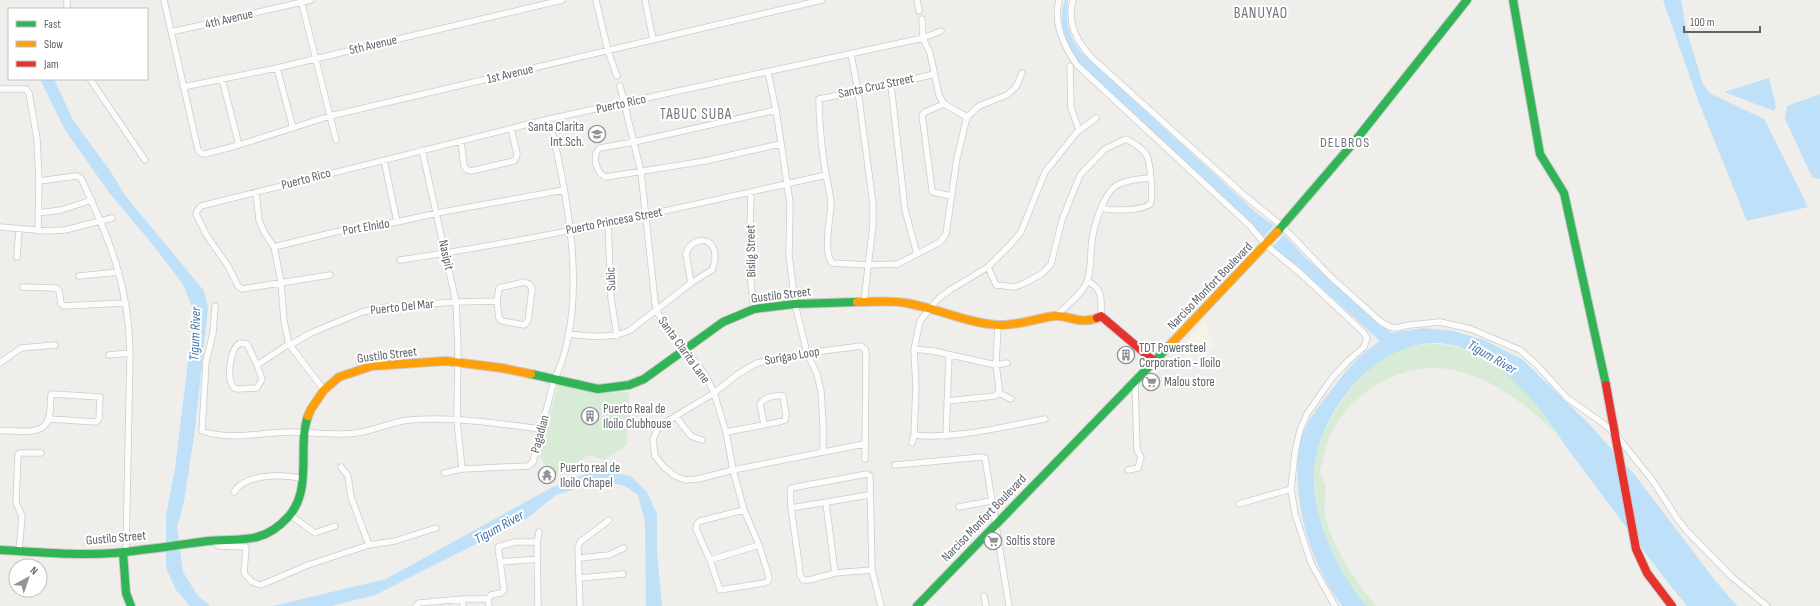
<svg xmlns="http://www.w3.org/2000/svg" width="1820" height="606" font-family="'Sofia Sans Condensed',sans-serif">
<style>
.commercial{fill:#f7f3e4}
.green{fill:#d8ebd6}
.water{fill:#bfe0f9}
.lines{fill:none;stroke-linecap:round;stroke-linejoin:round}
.street-casing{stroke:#cbcccc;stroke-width:7}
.fast-casing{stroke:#cacacb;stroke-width:10}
.slow-casing{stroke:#cacacb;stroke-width:10}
.jam-casing{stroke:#cacacb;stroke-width:10}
.street{stroke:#fdfcfc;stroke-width:5.5}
.fast{stroke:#30b455;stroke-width:8}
.slow{stroke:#ff9f0a;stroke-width:8}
.jam{stroke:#e5322d;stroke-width:8}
.labels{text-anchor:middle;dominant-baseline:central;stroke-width:4;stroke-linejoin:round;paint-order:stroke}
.street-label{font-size:13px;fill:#5f6368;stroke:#fff}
.poi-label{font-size:13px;fill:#5f6368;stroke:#fff;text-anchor:start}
.neighbourhood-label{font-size:14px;letter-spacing:1px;fill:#70757a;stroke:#fff}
.water-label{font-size:14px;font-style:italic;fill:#4174aa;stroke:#fff}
.quarter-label{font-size:15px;letter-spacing:1px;fill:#70757a;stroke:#fff}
</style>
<rect width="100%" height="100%" fill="#efeeea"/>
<path class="commercial" d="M1205,321L1213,348L1186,357L1180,347Z"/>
<path class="green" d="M1435,344C1490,345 1531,394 1560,436C1529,408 1495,378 1453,370C1410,361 1366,384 1341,417C1329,432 1324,453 1320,471C1321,477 1324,480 1325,485C1327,492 1323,505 1325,515C1333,548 1355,581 1376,606H1367C1338,575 1311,513 1314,470C1317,427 1357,370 1396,351C1408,345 1422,345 1435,344Z
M558,385L600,393L629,392L627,445L604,460L590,455L552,476L539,455Z"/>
<path class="water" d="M1065,0H1068C1065,20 1068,35 1080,51L1260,216L1274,225L1263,238L1079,64C1068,46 1056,22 1065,0Z
M1663,0H1681L1686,28L1703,84L1709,93L1764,119L1808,207L1747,221L1699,103Z
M1769,78L1776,106L1774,111L1724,92Z
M40,79H54L73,120L111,172L124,194L204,291L208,308L195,429L184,502L177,528L183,572L198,596L210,606H190L176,590L166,568V516L175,469L194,312L183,284L149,240L111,195L65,130Z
M1820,94V179L1812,177L1785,119L1787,106Z
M1284,235L1307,259L1391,333L1423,328L1453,331L1484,340L1523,360L1588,423L1634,474L1714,579L1737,606H1687C1646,556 1609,503 1570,452C1562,442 1556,430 1548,420C1527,391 1498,362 1465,349C1393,320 1321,403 1314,469C1310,511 1338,575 1367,606H1342C1316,571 1302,531 1298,488C1297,469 1297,449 1304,431C1310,416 1323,401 1333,388C1347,369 1360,354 1380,341L1294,263L1272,247Z
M597,469L631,476L647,492L657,514V553L662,606H646L645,522L638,495L625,486L606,482L590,484L556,495L526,519L375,595L331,606H273L386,579L549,489Z"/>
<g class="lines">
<defs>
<path id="street" d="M164,0L198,150L201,153L205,154L239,145L330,116L822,0
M301,0L336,140
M596,0L608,51L617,76
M645,0L653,40
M917,0L919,11
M1059,0C1053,24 1064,46 1077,65L1250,226L1266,245L1299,272L1363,332L1367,338L1364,347L1348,361L1332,378L1307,414L1300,430L1295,452L1291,489L1295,514L1311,563L1335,606
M1073,0C1067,23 1076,40 1091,57L1244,195L1282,226L1331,277L1381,322L1390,327L1396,328L1409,325L1440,322L1471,329L1520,350L1537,365L1567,398L1604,424L1616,435L1653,481L1678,520L1687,531L1732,577L1767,606
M67,9V0
M922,19L923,38L930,53L939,95L944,104L967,117
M171,32L311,0
M851,54L858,91L873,204V224L864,302
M1070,66L1071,108L1079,130
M277,68L293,128
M768,72L776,110L790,203L789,255L795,304L807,353L817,374L821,391L823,424V452
M934,74L891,85L819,99C819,121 822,154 826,175C828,186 831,195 831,206C830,220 823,252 832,263L868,265L898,264L940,242L946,234L957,158L967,117L979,106L1007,95L1016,87L1022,73
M90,79L145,160
M222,79L239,145
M891,85L905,210L917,254
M620,86L641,172L656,311L706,376L714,393L726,432L733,470L744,510L759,545L769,577L768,581L764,583L720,590L710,560L696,529L697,524L700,521L744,510
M183,87L277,68L562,0
M0,89H26L29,93L37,139L39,181L38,231
M944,104L925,112L922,115L932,190L933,192L951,196
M776,110L634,142L600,148C591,154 596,174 606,177L705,161L780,144
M461,141L464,166L467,170L471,171L514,161L516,158L517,154L511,129
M422,150L456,302L458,349L457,420L462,469L528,466L533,462L554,380C590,308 568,195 549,119
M39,181L76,176L81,178C109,238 129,285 130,353L126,551
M256,192L259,220L264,232L274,247L281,282L284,321L289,344L324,390
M751,192L749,265L754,309
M38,213L61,210L92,200
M397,222L437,213L564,190
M608,222L611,298L617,336
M0,227L49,231L65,230L112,218
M274,247L335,232L397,222L384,160
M17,257L19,230
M400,260C543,239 685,207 826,175
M988,267L996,285L1015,287L1025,283L1043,273L1051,264L1062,220L1080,175L1105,149L1126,139C1133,143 1143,148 1147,156C1150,162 1154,200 1150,204C1142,211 1111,211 1102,208
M330,275L242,289L238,286L228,266L207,236L196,214L197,211L201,206L549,119L923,38L941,31
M79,276L119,272
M1087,281C1104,289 1101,300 1101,316
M524,282L529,284L532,289L528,321L524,325L502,321L499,318L497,301L499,288Z
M23,287L56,288L59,291L61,304L64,306L126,303
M215,306L213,333L206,362L202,431C232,441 263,432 292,432C313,432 335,436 356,433C374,431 390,422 409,420C453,416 498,424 542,429
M1056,316C1066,306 1081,295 1087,282C1092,269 1090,253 1092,240C1094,225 1104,193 1117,185C1127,180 1138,179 1150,178
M568,334C590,336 608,339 629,331L691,283L712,270C714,266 714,263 715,258C716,235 691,236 686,254L691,283
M290,345L311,333L362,312L387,307L456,302L497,301
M914,349L933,351L996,365L1007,363
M109,355L130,353
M0,363L21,348L55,345
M257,365L247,344L240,343C230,349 226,378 234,388L238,389L257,388L262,379L257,365L289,344
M999,393L1011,399
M947,401L995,396L999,393V387L996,365L998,325
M676,417L691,436L702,440
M0,431C15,429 43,438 49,418C51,411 50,402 51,395L52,394L100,397L99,419L96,422L49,419
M726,432L779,422L785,420L786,415L783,396C776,395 764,397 760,404L764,424
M914,435C953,440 1006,426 1045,419
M946,436L949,355
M912,443L914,435L916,386L914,349L920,321L938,299L950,290L988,267L1010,245L1021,232L1045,172L1077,132L1096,118
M864,444L733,470L698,479L685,480L675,476L664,467L655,456L653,440L658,427L714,393L738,374L757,363L807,353L861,346L865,349L866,354L865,459
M895,465L982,457L985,458L1009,606
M341,467L348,476L351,497L369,545
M1128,470L1138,468L1141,457L1137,450L1135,382
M444,473L462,469
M234,492C245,473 284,474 303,479
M826,503L835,573
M1239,504L1291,489
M959,507L991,501
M791,508L869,495
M290,515L315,533L335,526
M213,540L219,546L246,547L244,573L252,582L261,585L308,565L369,545L395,541L436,528
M537,542L539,532
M19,551L22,516L16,503L18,454L20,453H41
M579,558L609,555L624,548
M710,560L759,545
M501,562L538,559
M872,570L835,573L809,580H803L800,575C800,561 787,495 791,488L867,474L870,476L872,570L881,606
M580,578L623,574
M984,596L986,606
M488,599L491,595L501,593L504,590L498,547L515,542H537L538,606
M416,606L419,603L463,599H488L489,606
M463,606V599
M580,606L578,547L580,542L609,520"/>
<path id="fast" d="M1513,0L1540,154L1564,193L1606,385
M1277,232L1355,141L1467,0
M531,374L598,389L629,385L644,379L723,322L754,309L795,304L857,302
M0,550C38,552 77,556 115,553C146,550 177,545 208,541C224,539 241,541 257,537C269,534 281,525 289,516C313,488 297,447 308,416
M123,552L126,593L131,606
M917,606L1170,345"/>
<path id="slow" d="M857,302C873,302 890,300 906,303C937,308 966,323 998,325C1018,326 1036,318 1055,316C1069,315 1079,325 1097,318
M1170,345L1277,232
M308,416L311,409L324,390L339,377L372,366L446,361L502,368L531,374"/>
<path id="jam" d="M1097,318L1101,316L1154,361
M1606,385L1636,549L1647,573L1672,606"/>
</defs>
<use href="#street" class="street-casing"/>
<use href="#fast" class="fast-casing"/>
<use href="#slow" class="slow-casing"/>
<use href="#jam" class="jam-casing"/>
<use href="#street" class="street"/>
<use href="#fast" class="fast"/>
<use href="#slow" class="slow"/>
<use href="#jam" class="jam"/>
</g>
<defs>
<symbol id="school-ring" viewBox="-11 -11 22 22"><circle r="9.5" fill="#fff" stroke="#919496" stroke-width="1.5"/><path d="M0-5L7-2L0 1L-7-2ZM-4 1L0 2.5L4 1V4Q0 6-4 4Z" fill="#919496"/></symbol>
<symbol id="building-ring" viewBox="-11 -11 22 22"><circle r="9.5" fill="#fff" stroke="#919496" stroke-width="1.5"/><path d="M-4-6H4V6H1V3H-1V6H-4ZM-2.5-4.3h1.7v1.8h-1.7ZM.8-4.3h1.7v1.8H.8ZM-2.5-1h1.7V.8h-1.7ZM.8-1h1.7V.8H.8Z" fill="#919496"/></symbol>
<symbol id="supermarket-ring" viewBox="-11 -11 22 22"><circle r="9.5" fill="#fff" stroke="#919496" stroke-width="1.5"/><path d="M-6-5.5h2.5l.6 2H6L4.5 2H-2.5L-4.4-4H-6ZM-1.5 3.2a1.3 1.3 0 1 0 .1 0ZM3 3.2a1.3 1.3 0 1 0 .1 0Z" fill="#919496"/></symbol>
<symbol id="temple-ring" viewBox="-11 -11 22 22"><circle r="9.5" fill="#fff" stroke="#919496" stroke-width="1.5"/><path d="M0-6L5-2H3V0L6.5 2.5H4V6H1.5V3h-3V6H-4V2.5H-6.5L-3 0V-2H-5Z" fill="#919496"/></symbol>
</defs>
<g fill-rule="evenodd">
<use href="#school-ring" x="587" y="124" width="20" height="20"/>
<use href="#building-ring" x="1116" y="345" width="20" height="20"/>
<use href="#supermarket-ring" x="1141" y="372" width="20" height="20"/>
<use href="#building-ring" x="580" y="406" width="20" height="20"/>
<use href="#temple-ring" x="537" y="465" width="20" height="20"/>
<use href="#supermarket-ring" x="983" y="531" width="20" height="20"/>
</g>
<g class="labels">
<g class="street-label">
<text transform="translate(229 19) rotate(-13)">4th Avenue</text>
<text transform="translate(373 45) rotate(-13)">5th Avenue</text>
<text transform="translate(510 74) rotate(-13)">1st Avenue</text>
<text transform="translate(876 86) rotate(-12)">Santa Cruz Street</text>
<text transform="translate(621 104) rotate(-12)">Puerto Rico</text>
<text transform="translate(306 179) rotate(-15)">Puerto Rico</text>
<text transform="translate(614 221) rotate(-11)">Puerto Princesa Street</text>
<text transform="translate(366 227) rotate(-9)">Port Elnido</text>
<text transform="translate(751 251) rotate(-91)">Bislig Street</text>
<text transform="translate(446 255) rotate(77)">Nasipit</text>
<text transform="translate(611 279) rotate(-93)">Subic</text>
<text transform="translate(1210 286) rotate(-46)">Narciso Monfort Boulevard</text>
<text transform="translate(781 295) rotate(-7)">Gustilo Street</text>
<text transform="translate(402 307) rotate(-6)">Puerto Del Mar</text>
<text transform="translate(684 350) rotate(54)">Santa Clarita Lane</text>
<text transform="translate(387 355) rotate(-7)">Gustilo Street</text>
<text transform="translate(792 356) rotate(-10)">Surigao Loop</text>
<text transform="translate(540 434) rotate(-75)">Pagadian</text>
<text transform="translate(984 518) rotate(-46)">Narciso Monfort Boulevard</text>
<text transform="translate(116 538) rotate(-5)">Gustilo Street</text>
</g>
<g class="poi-label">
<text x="584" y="127" text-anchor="end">Santa Clarita<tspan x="584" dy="15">Int.Sch.</tspan></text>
<text x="1139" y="348">TDT Powersteel<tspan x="1139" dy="15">Corporation - Iloilo</tspan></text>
<text x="1164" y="382">Malou store</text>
<text x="603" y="409">Puerto Real de<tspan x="603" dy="15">Iloilo Clubhouse</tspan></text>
<text x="560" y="468">Puerto real de<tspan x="560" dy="15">Iloilo Chapel</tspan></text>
<text x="1006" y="541">Soltis store</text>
</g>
<g class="neighbourhood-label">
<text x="1345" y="142">DELBROS</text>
</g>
<g class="water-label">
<text transform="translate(195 334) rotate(-88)">Tigum River</text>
<text transform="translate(1492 357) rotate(30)">Tigum River</text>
<text transform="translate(499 527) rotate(-29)">Tigum River</text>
</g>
<g class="quarter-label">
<text x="1261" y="13">BANUYAO</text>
<text x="696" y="114">TABUC SUBA</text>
</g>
</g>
<rect x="8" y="8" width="140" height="72" fill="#ffffff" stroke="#bfc1c3"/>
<rect x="16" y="21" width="20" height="6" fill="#30b455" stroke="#bfc1c3"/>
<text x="44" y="28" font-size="12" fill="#5f6368">Fast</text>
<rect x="16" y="41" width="20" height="6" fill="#ff9f0a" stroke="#bfc1c3"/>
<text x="44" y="48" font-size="12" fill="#5f6368">Slow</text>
<rect x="16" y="61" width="20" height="6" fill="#e5322d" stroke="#bfc1c3"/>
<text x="44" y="68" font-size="12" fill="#5f6368">Jam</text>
<g transform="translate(28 578) rotate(40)"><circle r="19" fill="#ffffff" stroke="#bfc1c3"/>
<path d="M0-3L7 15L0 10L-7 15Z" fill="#919496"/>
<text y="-6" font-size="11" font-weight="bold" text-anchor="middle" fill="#5f6368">N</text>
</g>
<path d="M1684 26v6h76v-6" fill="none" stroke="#5f6368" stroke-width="2"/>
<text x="1690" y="26" font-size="12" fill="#5f6368" stroke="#ffffff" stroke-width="3" paint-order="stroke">100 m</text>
</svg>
